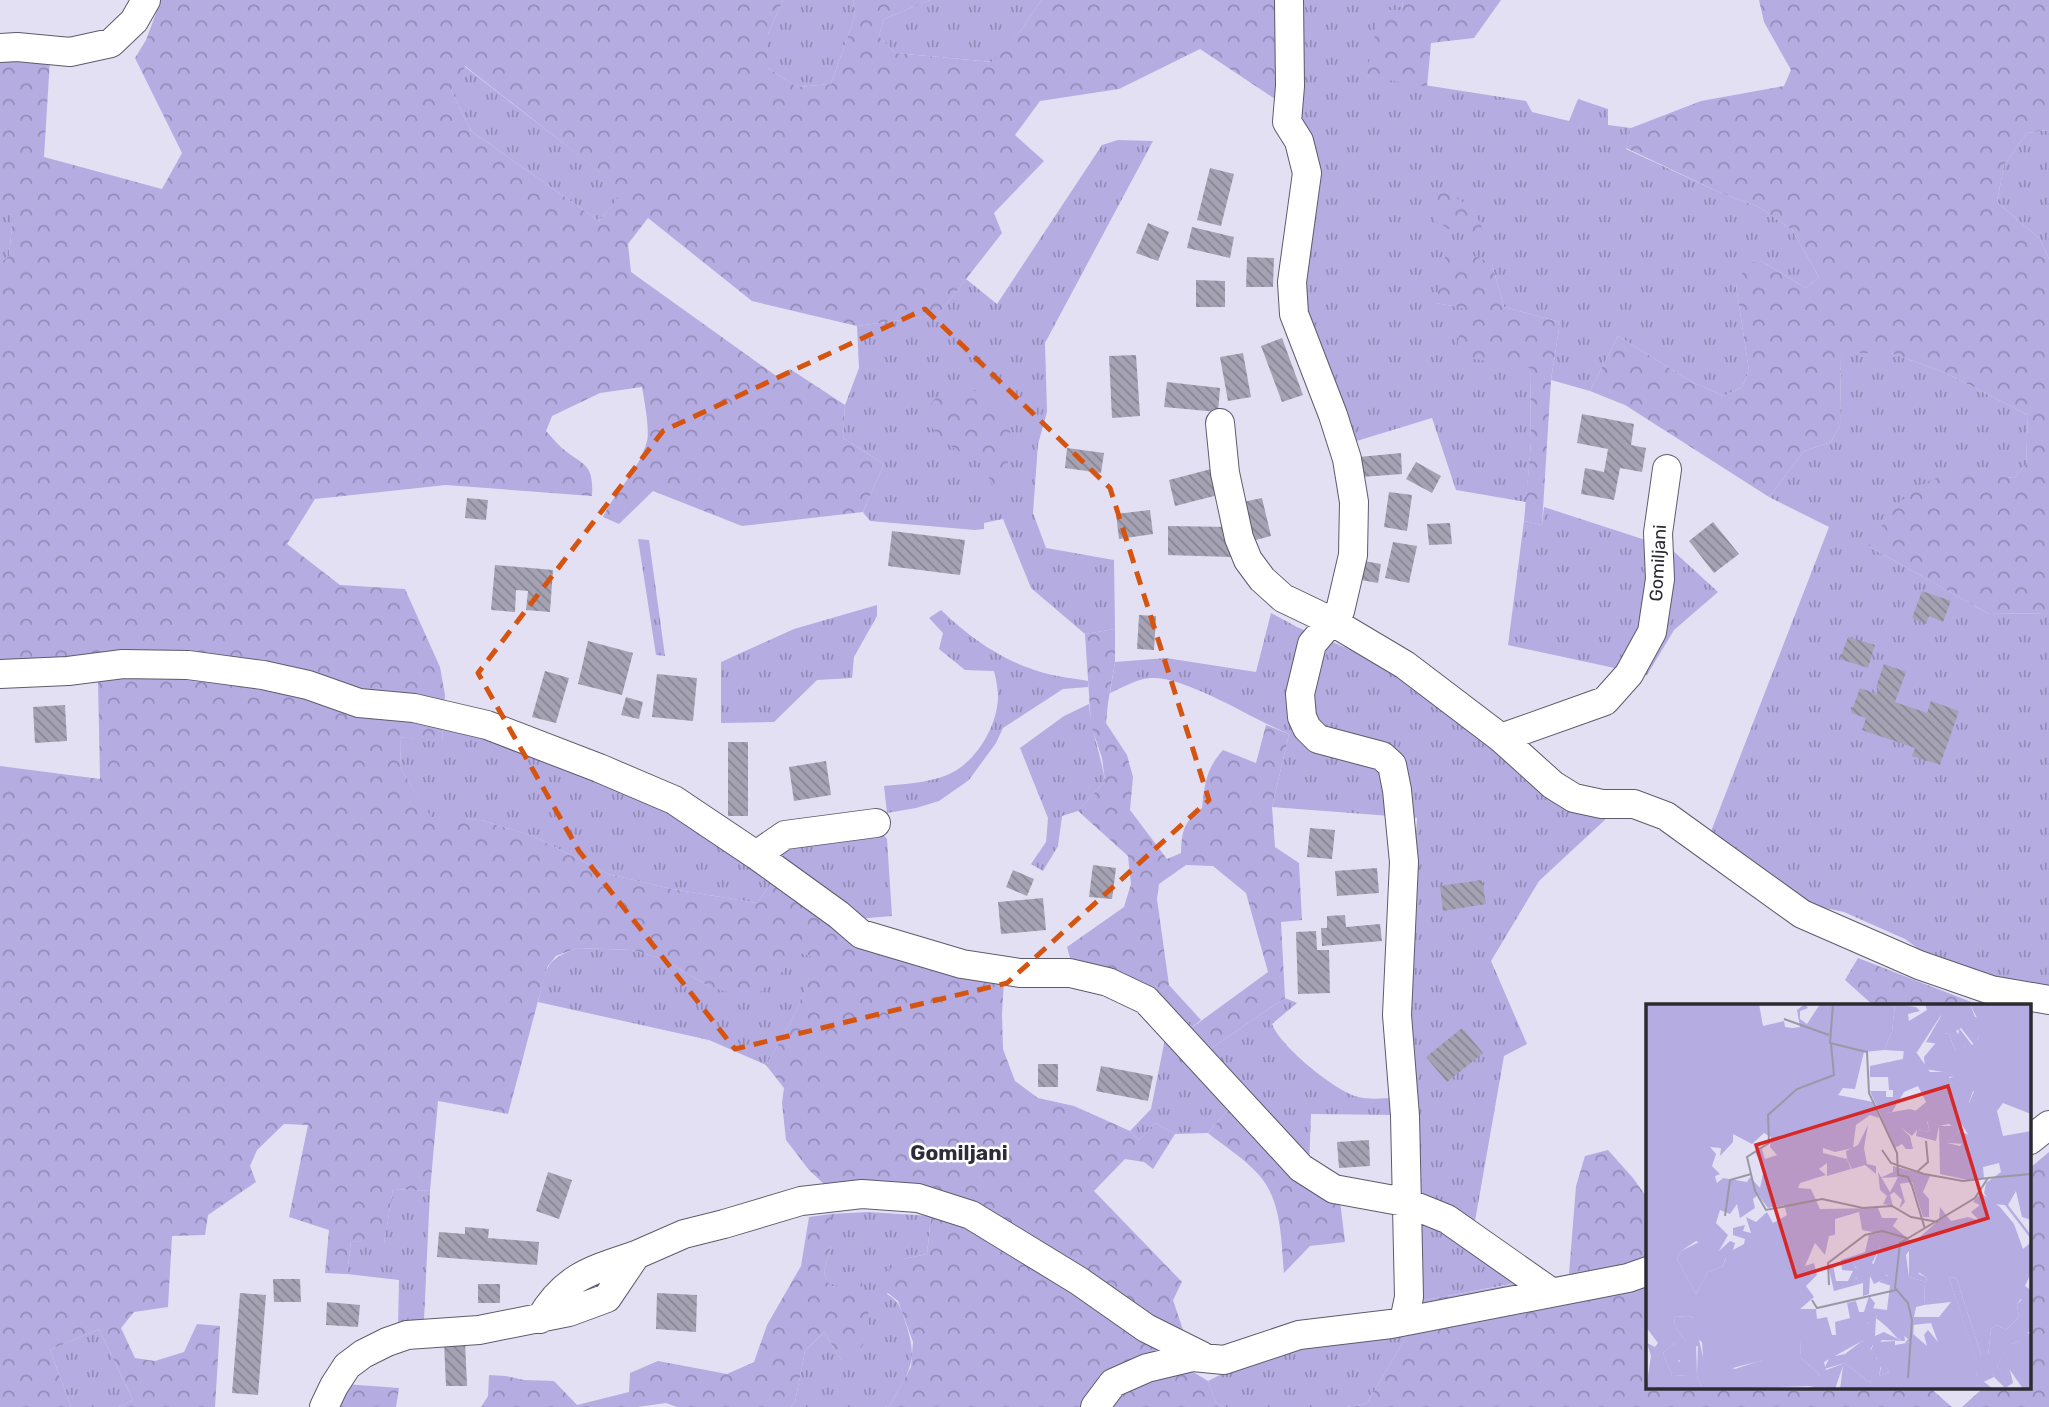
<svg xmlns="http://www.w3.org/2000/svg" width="2049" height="1407" font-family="Rubik,sans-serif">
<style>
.grass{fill:url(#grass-tufts)}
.forest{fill:url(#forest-crowns);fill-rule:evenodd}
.building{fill:url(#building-back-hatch)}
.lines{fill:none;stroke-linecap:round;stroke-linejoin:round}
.street-casing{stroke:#5e5b6c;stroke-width:30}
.street{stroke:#fff;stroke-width:28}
.marked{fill:none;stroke:#d55410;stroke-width:5;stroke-dasharray:14 9;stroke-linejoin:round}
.labels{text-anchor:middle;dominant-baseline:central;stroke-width:5;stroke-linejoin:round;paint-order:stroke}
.street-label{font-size:18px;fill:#2c2b32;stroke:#fff}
.quarter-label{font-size:21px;font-weight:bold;fill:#2e2b3a;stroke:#fff}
.inset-road{fill:none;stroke:#9a98a6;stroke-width:2}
.view{fill:#d62828;fill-opacity:0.15;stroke:#d62828;stroke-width:3.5}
.inset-edge{fill:none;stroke:#2c2b32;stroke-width:3.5}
</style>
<defs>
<pattern id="grass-tufts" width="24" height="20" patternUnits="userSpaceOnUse" patternTransform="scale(1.75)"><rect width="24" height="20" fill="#b5ace2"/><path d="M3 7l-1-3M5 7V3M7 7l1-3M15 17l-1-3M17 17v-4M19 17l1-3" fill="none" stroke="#938cb8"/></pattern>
<pattern id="forest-crowns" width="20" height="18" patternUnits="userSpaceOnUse" patternTransform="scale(1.75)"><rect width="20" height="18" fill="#b5ace2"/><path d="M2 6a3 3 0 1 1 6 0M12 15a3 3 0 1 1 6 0" fill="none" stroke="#938cb8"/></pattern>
<pattern id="building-back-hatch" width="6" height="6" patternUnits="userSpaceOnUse" patternTransform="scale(1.75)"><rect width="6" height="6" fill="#a5a2b4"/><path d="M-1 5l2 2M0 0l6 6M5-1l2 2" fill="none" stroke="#878493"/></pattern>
</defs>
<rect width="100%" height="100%" fill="#e3e0f3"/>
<path class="grass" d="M783,0H853L855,16L831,84L797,87L768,68V34Z
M930,0H1041L1021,30L993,62L895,53L879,36L884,19Z
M1302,0H1403L1402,10L1367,76L1526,101L1532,112L1569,121L1578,99L1608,109V125L1631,128L1626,149L1719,192L1761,208L1792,230L1819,277L1806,288L1761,261L1736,285L1749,371L1742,387L1724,396L1692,382L1618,336L1590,391L1551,380L1560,322L1504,307L1492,264L1436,303L1464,308L1530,368L1531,442L1526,502L1456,490L1432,418L1350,443L1308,319L1304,285L1300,87L1304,57Z
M464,66L625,191L599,221L471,131L451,90Z
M2049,130V259L2040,239L1997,202L2004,165L2027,133Z
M1118,140L1153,141L1045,343L1047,412L1038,444L1033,513L1046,548L1114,560L1115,629L1085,634L1031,588L1003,519L984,523V529L975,530L870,521L863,512L884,464L843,438L845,405L859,368L857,326L938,315L966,279L997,304L1102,145Z
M0,208H7L13,217L9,256L0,263Z
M1841,353H1891L1946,373L2028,415L2026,464L2014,478L1970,472L1868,546L1989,614L2049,613V988L1961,972L1931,958L1905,939L1844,912L1801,903L1710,834L1829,527L1769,497L1804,451L1831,442L1840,425Z
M1544,507L1670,548L1718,592L1674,630L1647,675L1508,645L1524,521L1542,525Z
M638,539L649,540L665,656L656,655Z
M877,605V616L854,657L852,678L817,680L774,722L721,723V662L794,629Z
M941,610C970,638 1004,662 1044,673C1058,677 1073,678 1088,681V687L1063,689L1003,728L996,743L969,780L939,801L916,808L887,813L884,786C905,784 927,783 947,775C975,764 997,727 998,698C998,689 996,679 994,671L965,670L939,649L943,633L929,618Z
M1271,613L1297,627L1356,652L1411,682L1607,818L1539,881L1491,961L1527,1044L1504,1056L1475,1221L1415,1195L1406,1015L1417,818L1272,807L1289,734C1254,720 1186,676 1151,678C1138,678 1122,688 1110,693L1115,662L1166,658L1256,672Z
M1089,704C1091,731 1101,755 1105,781L1078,811L1062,816L1058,846L1043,871L1031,864L1046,842L1048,818L1020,748L1064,716Z
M443,725L486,735L670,810L772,882L757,903L672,889L608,874L533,836L481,820L431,818L401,769L400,737L442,742Z
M881,832L887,839L892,916L856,919L773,861L788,844Z
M577,948L632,950L663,959L710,987L802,953L813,957C810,991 784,1036 766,1065L709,1040L538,1002C547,969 542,961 577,948Z
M1169,985L1201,1020L1190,1029L1155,996Z
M1285,998L1297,1003L1272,1024C1280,1046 1335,1091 1358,1097C1369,1100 1384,1098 1396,1098L1397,1115L1311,1114L1309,1167L1210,1049Z
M1166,1034L1233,1104L1208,1133L1175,1134L1155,1123L1139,1140L1130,1131L1151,1109Z
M393,1189L430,1191L424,1320L398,1327L399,1280L347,1274L351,1241L384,1243Z
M868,1212L931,1216L927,1254L904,1259L887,1294C899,1301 901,1308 905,1321C919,1362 910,1369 890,1405L885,1407H791L795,1402L805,1351L824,1332L842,1361L836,1286L829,1287L824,1271L831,1246V1214Z
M1417,1220L1443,1228L1521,1282L1420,1301Z
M99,1329L133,1400L119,1407H71L50,1350Z
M1408,1334L1367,1403L1346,1407H1224L1216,1402L1208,1381L1249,1360L1295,1346Z"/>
<path class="forest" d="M161,0H783L768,34V68L797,87L831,84L855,16L853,0H930L884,19L879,36L895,53L992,62L1021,30L1041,0H1276L1278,101L1200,49L1119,89L1040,101L1015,135L1044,161L994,213L1002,233L938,315L857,326L752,301L648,218L628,244L631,272L779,378L790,369L845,405L843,438L884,464L863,512L742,526L653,491L619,524L603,517C615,491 640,470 647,441C650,430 644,399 642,387L600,393L552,416L546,431C551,436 556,443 562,448C583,466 594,462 592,496L446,485L315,499L287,544L340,585L405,589L440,667L445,695L442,743L400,737L401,769L431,817L481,820L533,836L608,874L672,889L757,903L772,882L1004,980L1002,1014L1003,1049L1015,1081L1038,1098L1074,1106L1130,1131L1139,1140L1155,1123L1175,1134L1153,1169L1144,1162L1125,1159L1094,1191L1182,1282L1173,1300L1183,1330L1165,1355L1208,1381L1216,1402L1224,1407H885L890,1405L911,1367L913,1342L898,1301L880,1287L879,1277L904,1259L927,1254L931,1216L825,1185L809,1170L786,1140L782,1103L784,1088L766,1065C784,1036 810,991 812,957L802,953L760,992L731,993L710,987L663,959L632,950L577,948L556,956L547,967L508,1114L438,1101L430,1191L393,1189L384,1244L351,1241L347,1274L325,1273L329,1230L289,1217L308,1125L284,1124L257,1150L250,1166L256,1182L208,1215L205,1235L172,1236L168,1307L134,1312L121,1328L135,1358L155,1361L184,1352L197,1324L220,1326L215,1407H119L133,1400L99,1329L50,1350L71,1407H0V766L100,779L98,680L0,666V263L9,256L13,217L7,209L0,208V57L50,59L44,157L162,189L182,153L135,58L146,40ZM465,66L624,191L599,221L471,131L451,90Z
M1403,0H1501L1474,38L1431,43L1427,87L1366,76L1380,10H1402Z
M1759,0H2049V130L2027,133L2004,165L1997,202L2040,239L2049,259V613L1989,614L1868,546C1894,506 1917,473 1970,472C1984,472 2000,476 2014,478L2026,464L2028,415L1946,373L1891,353H1841L1840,425L1831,442L1804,451L1769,497L1625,405L1590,391L1618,336L1692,382L1724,396L1742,387L1749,371L1736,285L1748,263L1761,261L1806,288L1819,277L1792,230L1761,208L1719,192L1626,148L1631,128L1701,101L1784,86L1791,70L1764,22Z
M1426,188C1451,192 1476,204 1483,231L1454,232L1435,221Z
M1459,249L1492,264L1504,307L1560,322L1551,380L1542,525L1524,521L1531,442L1530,368L1456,356L1463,308L1436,303L1446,252Z
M945,389C957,390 979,389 989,395C1021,414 1009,456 1003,486L991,484L986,466C966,456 912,431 933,401C936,397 942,393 945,389Z
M1115,629V662L1108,703L1106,723L1127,755L1133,777L1130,810L1167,859L1181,853C1182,828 1184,823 1202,808C1205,783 1206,769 1223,750L1256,763L1266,725L1289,734L1272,807L1275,847L1299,863L1302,920L1281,922L1285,998L1210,1049L1190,1029L1268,972L1246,893L1213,866L1186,865L1159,884L1157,899L1169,985L1155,996L1072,965L1067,947L1124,907L1131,884L1128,856L1078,811L1105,781L1102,758L1091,725L1085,634Z
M1858,958L1974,1003L1973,1006H1874L1845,980Z
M1233,1104L1340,1201L1345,1242L1310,1246L1284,1273C1281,1240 1282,1201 1259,1175C1245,1159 1224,1146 1208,1133Z
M1608,1150L1633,1178L1648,1199V1388H1930L1952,1407H1346L1367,1403L1408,1334L1420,1301L1569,1274L1576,1186L1585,1156Z
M2049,1152V1407H1962L1983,1388H2030V1168Z
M831,1214V1246L824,1271L829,1287L836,1286L845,1272L858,1271C865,1294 879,1333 857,1352C853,1356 847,1359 842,1361L824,1332L805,1351L795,1402L791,1407H677L666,1403L637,1407H481L488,1396L489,1375L506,1376L524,1380L554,1381L577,1405L629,1392L630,1373L658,1361L727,1374L754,1362L767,1325L801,1266L809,1217Z
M345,1384L399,1388L396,1407H336Z"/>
<path class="building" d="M1210,168L1234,174L1221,226L1197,220Z
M1148,223L1169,232L1158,261L1136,253Z
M1192,227L1234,237L1230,258L1187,248Z
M1247,257L1274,258L1273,287H1246Z
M1196,280L1225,281V307H1196Z
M1282,338L1303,395L1282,402L1261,346Z
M1243,353L1251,397L1228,401L1220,357Z
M1136,355L1140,416L1112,418L1109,356Z
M1167,382L1220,388L1218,412L1164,407Z
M1582,414L1634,424L1631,445L1646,448L1642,472L1620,468L1614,500L1581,494L1585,468L1604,472L1608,449L1577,443Z
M1067,448L1104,453L1101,473L1065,468Z
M1401,453L1402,474L1361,477L1359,457Z
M1416,462L1441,476L1432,493L1406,479Z
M1215,468L1222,494L1175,506L1169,480Z
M1389,492L1412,495L1407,531L1384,527Z
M467,498L488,500L486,520L465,518Z
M1262,498L1271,536L1248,542L1238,503Z
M1150,510L1153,534L1119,539L1116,514Z
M1713,522L1739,554L1714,573L1689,541Z
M1450,523L1452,544L1429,545L1427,524Z
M1168,526L1232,527L1231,557L1168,555Z
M892,531L965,540L960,575L888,566Z
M1393,542L1417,546L1409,583L1385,578Z
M1364,561L1381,564L1378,583L1361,580Z
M495,565L553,570L550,612L526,610L528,591L516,590L515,612L491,610Z
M1922,591L1951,601L1943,622L1929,616L1926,624L1912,618Z
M1139,615L1156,616L1154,650L1137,649Z
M1848,637L1875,645L1868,668L1840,659Z
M588,641L633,653L622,695L578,684Z
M1884,664L1906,672L1895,702L1927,713L1931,701L1959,711L1940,765L1912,756L1915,748L1862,730L1866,718L1851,713L1860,688L1877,694L1880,688L1876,687Z
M545,671L569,678L556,723L532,717Z
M657,674L697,678L693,721L652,717Z
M626,697L643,702L639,719L621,715Z
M65,705L67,741L35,743L33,707Z
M728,742H748V816H728Z
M826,761L831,795L794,801L789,767Z
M1310,828L1335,830L1332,859L1307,857Z
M1093,865L1116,868L1112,899L1089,897Z
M1377,868L1379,893L1337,896L1335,871Z
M1013,870L1034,879L1027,896L1006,887Z
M1482,880L1486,904L1443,911L1440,886Z
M1043,898L1046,930L1001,934L998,902Z
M1345,915L1346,927L1380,924L1382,941L1322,946L1321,928H1327V916Z
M1316,931L1317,950H1329L1330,993L1298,994L1296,932Z
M1462,1028L1483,1053L1447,1082L1426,1057Z
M1038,1064H1058V1087H1038Z
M1101,1066L1153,1076L1148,1101L1096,1091Z
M1369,1140L1370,1166L1339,1168L1337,1142Z
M548,1172L572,1180L559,1219L536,1211Z
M465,1227L489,1229L488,1238L539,1242L537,1265L437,1257L439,1232L465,1234Z
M273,1279H300L301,1302H274Z
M478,1284H500V1303H478Z
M240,1293L266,1295L258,1395L232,1393Z
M657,1293L697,1295L696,1332L656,1329Z
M327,1302L360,1305L358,1327L326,1325Z
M465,1341L467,1386H446L444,1342Z"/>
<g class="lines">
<defs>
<path id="street" d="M1289,0L1290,86L1287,122L1299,141L1307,173L1292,282L1294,314L1333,415L1347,459L1354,502L1353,555L1340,611L1312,644L1300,694L1302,717L1307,728L1318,739L1382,756L1392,765L1397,790L1404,862L1397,1015L1405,1116L1409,1297L1404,1321
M0,48L17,47L70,52L111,43L134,21L146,0
M1220,423L1225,473L1239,538L1248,560L1262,579L1283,598L1331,621L1405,665L1501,738L1553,785L1574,798L1602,804H1634L1666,816L1802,914L1919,965L1991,990L2049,1000
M0,674L68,671L123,664L188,665L263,675L308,685L359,703L414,708L487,725L599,768L674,800L756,855L839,915L861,934L962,964L1020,973H1070L1108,982L1146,1000L1301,1168L1334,1189L1405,1202L1447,1219L1551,1292
M1501,738L1605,701L1629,674L1652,632L1660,579L1658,533L1667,469
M756,855L785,835L876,823
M2030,1140L2049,1125
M540,1319C565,1276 592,1270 636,1255
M324,1407L334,1386L347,1366L363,1354L387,1342L407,1335L479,1330L569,1312L607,1298L636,1255L684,1234L724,1224L801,1201L862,1194L918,1198L971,1215L1079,1281L1146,1328L1202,1356
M1095,1407L1113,1383L1147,1368L1193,1357L1224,1360L1299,1335L1391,1324L1628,1278L1648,1271"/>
</defs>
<use href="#street" class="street-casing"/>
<use href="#street" class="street"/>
</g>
<path class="marked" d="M925,309L1110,488L1209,800L1007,983L735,1049L579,851L478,673L663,431Z"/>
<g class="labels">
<g class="street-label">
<text transform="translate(1658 563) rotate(-87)">Gomiljani</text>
</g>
<g class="quarter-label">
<text x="959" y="1152">Gomiljani</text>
</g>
</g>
<g transform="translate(1646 1004)">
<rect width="385" height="385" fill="#e3e0f3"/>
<path d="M249,0L270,3L274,7L262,10L263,17L281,6L279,0H288L295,11L271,48L238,46L246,28ZM324,0H385V110L357,99L351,107L357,132L385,127V216L376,213L370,187L362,201L385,231V235L359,201L346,200L338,189L340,179L355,168L353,159L337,163L338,174L322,176L294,170L293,122H312V128L301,139L314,142L323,132L302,99L306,94L323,99L328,87L305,79L302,75L308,72L303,69L279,65L278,53L298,29L303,30L309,46L320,42L312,33L313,24L326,41L332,35L334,20ZM224,87H240V109L264,105L284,111L288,115L281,118L284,128L271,126L266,132L254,123L264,132L267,145H260L256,140L249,144ZM222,121L218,144L221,160L230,162V170L219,161L206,165L201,155L200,147L212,141ZM247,162L284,172L277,188L283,195V213H277L266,178L252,180V173L234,174L247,168ZM232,229L234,243L226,259L242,273L228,280L224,272L223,290L217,292V279L207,272L211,265L206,257L224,251L223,231ZM55,237L80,253L77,262L62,268L50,290L31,255L35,247ZM263,245H268L273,270L281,274L280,278L263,273ZM310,273L335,350L331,357L303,274ZM279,280L278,301L270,303L268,313L267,338L259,339L262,335L256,330L253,336L231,312L226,320L220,318L225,304L241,306L244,281ZM377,295L385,304V327L381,329L385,330V385H377L364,366L356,372L351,362L360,346L365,350V340L373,337L359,336L346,362L348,373L335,379L330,371L332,359L342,352L345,325L350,321L360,326L373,313L371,300ZM42,312L48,314L57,353L89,365L116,356L138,336L155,337L154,353L173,370L169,382L56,385L51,371L52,342L43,344V372L26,371L17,349L28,339L33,359L39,336L28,321L29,313ZM216,337L227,340L224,347L231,338L249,337V341L235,350L243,368L233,372L235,364L230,353L224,379L199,359L178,365L184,353L199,350Z" fill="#b5ace2"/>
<path d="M0,0H113L117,22L138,17L139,23L147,24L154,23L151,6L159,0L162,4L154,7V15L161,20L174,0H249L246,28L238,46L218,48L209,85L197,84L192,91L227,98L233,114L224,111L210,121L207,144L189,148L177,144V149L201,155L205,165L181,172V159L173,165L180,171L154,179L152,184L165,185L174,205L232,204L236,214H252L247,222L267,239L293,216L294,203L305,217L322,213L334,217L325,208L334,201L327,198L335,189L354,203L368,220L377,245L385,238V269L379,282L385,286V304L382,306L375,295L371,300L373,313L360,326L350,321L345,325L342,352L349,353L360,333L370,334L373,337L365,340V350L360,347L351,362L356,371L364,366L367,379L359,384L348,373L344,356L333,359L330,371L347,385H194L197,362L189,385H157L168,382L173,370L154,353L155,337H138L117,356L68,369L66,359L57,353L56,338L44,329L48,314L42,312L29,313L28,321L39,336L36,357L30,355L28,339L17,349L26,371L43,372V340L50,339L51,371L56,385H0L5,352L1,339L9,343L12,339L0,323ZM118,129L125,133L124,143L131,151L119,155L116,145L109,148L118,165L114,184L104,173L101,178L77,174L71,179L69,172L74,170L66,162L70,150L64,143L75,144L74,152L87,138V130L106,140ZM112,191L122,204L138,201L141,211L127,219L121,208L110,218L100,213L105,229L97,227L99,221L87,224V231L99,235L98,240L87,246L89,239L84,237L73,247L82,231L70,219L74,206L84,210L91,200L94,214L109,204L107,195ZM213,208L216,226L232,229L229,236L234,243L226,264L242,272L233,278L255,285L279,280L278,301L305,298L293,313H268L267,321L285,319L292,338L282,326L278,331L281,342L266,329V338L244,342L234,350L243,368L233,372L235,360L229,353L224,379L199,359L180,366L178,358L216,337L227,341L225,348L236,336L259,337L258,328H254V336L238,328L229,332L230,314L246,327L248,323L233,311L222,320L229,299L223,292L218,308H213L210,297L201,299L204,314L189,318L190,331H186L181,313L171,315L170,305H154L168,293L160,282L171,271L168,259L159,262L169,239L179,251L183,232L189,231V215ZM50,237L80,254L77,262L62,268L50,290L31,255L35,247ZM265,244L271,267L281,274L280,278L263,273L260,251ZM310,273L335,350L331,356L303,274ZM288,0H324L329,13L339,15L329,42L315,24L310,27L320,42L316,44L309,46L303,30L298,29L293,40L280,38L295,12ZM258,45H268L284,68H310L312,72L303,73L305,79L328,84L322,101L307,94L303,99L314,112L316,128L323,131L321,140L301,139L313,127L303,120L293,122L290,137L270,132L271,126L284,128L281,116L288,115L267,109L280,98L272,82L258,88L246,108L240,109V93H247V86H243L242,73H224V62L257,55ZM328,55L356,61V73L328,68L321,56ZM232,168L244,188L252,173L259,198L253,205L256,196L248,188L244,191L247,202L237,200L241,192L234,186ZM223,231L229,243L220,254L207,257L210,265L214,260L222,266L219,271H208L210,275L217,273V279L188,287L182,261L187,260L190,277H202L207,267L196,266L195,256L219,248Z" fill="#b5ace2" fill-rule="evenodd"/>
<path class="inset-road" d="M187,0L184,39L221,48L223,89L251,149L252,171L262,173L266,182L279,225M138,15L183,31M236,146L245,159L278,170L317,177L342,174M272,167L282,158L280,137M105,170L109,187L120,206L176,195L217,204L246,202L265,213L292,218M79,212L84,176L105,170L101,153L123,139L122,111L151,85L188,71L185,40M183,281L182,259L219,231L236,227L261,234M166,296L171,304L250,286M262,374L266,316L262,299L249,284L254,239L329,194L342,174L385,170"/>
<path class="view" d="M302,82L342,214L150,273L110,141Z"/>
<rect width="385" height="385" class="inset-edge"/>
</g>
</svg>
